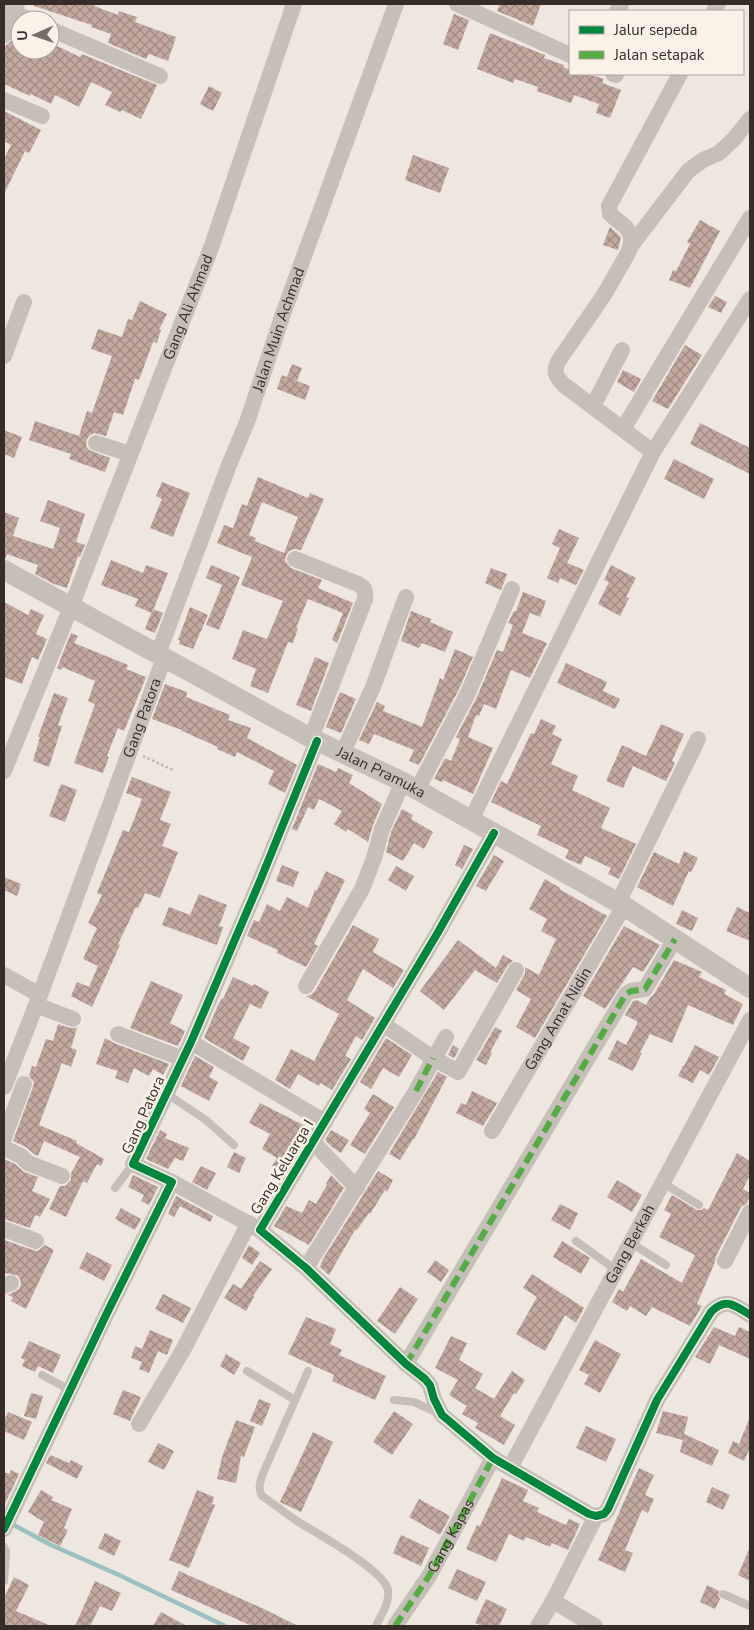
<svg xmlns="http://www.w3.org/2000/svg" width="754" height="1630" font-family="'Nunito Sans',sans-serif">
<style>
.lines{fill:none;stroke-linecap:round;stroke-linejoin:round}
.stream{stroke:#9ac1c0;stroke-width:4.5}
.building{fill:url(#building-cross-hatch);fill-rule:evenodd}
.path{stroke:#bfb7b1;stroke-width:2.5;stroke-dasharray:2.5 2.5;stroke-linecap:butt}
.service{stroke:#c6bfb9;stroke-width:8}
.minor{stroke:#c6bfb9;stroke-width:16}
.tertiary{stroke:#c6bfb9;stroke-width:20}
.quiet{stroke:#55ab44;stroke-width:6;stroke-dasharray:12 6;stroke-linecap:butt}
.cycleway-casing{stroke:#faf1e7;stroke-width:11}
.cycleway{stroke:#00873e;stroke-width:8}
.labels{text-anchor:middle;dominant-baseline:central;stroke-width:5;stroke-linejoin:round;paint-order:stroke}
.street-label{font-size:15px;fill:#372c27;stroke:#faf1e7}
</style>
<defs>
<pattern id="building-cross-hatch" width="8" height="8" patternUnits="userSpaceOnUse" patternTransform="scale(1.25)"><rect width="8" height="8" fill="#c2a9a0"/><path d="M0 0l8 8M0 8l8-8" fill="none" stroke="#9e8a82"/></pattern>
</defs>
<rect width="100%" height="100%" fill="#ede7e0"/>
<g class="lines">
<path class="stream" d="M10,1523L51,1545L119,1575L225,1626"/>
</g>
<path class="building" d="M34,4H95L94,6L118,15L119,11L137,17L135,22L176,37L168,61L149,54L146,59L108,43L111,34L91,27L92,25L34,6Z
M500,4H541L533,26L497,11Z
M454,14L469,20L458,50L443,44Z
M19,26H20V50H50V44L54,46L55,45L80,57L82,54L157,85L141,119L122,110L120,112L105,105L112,92L91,82L79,107L55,95L51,104L31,94L30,96L4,84V49L6,45L13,39Z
M490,33L545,55L544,58L564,65L563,67L570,70V74H588L604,79L602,83L621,90L610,118L596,113L599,104L574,95L571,103L537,91L538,87L515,79L513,83L477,69Z
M209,86L222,93L213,111L200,104Z
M4,111L41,130L29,153L25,151L4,194V159L11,145L4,141Z
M413,155L449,168L440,193L405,180Z
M700,220L720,231L690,288L669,280L673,270L676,271L690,244L687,242Z
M610,227L621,237L618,250L603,245Z
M715,296L727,302L721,313L708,307Z
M140,301L167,314L159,330H161L157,343L153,342L139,380L135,379L123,415L114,412L106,436L94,433L90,435L87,439L86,446L89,450L110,458L105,472L69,459L71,454L29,440L35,421L79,436L87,411L92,413L112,356L91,349L98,329L122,337L128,319L132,320Z
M685,345L702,355L668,409L652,401Z
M292,364L302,368L297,381L310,386L305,400L277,389L282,375L287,377Z
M623,370L641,379L634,392L617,382Z
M700,423L750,448V474L690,444Z
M4,430L22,437L14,458L4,454Z
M674,459L714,479L704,499L664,479Z
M258,477L308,498L310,493L324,499L301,550L294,549L289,551L286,555L285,561L291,568L322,580L318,588L353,603L337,643L332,640L343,613L308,599L296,628H298L293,643L288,642L268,693L250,686L256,669L232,659L243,630L267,639L283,601L241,585L252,557L217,543L224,525L233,528L242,504L247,506ZM262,502L298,517L284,553L255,541L256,538L249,535Z
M162,482L190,493L173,537L150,528L162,499L156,496Z
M48,500L85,514L76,542L85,545L80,557L78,556L67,588L54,584L35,574L38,565L7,554L6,558H4V512L19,518L13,536L53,549L60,528L40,521Z
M559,529L579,538L567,563L584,570L576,585L560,578L558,583L547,578L560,548L552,544Z
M111,560L143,573L146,565L168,573L152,613L135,606L138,599L101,585Z
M211,565L240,577L219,630L206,625L222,585L206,578Z
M611,565L636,578L626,597L629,598L620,616L598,604L609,582L604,580Z
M491,568L507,574L501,590L485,583Z
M523,592L546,601L540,617L530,613L522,633L547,643L530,678L511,670L496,709L484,704L479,716L476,715L468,737L493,748L473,794L443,780L442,782L434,779L445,758L451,761L460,739L456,737L477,697L497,650L503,652L513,625L508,623L514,611H516Z
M4,602L28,615L31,609L44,615L36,634L47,639L38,660L32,657L22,684L4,677Z
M190,607L208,615L193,649L179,644L180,640H178Z
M153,609L163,613L155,633L145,629Z
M411,611L431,619L430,622L453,632L445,652L422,643L419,648L401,641Z
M71,633L78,636L74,643L128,665L126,669L146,677L124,731L118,728L107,756L109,757L103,773L74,763L95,704L88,701L95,681L62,667L61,670L57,668Z
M455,649L473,657L459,689L419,765L409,761L414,750L374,734L369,744L359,740L377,702L385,706L383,711L422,727L440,678L443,680Z
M315,657L329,663L311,711L296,705Z
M566,663L607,682L603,691L620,699L615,709L557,683Z
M165,684L187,692L186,697L230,715L228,720L251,728L247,738L297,765L285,793L268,784L274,771L237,752L235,757L217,749L218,747L182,731V730L152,719Z
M340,692L356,699L341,733L326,727Z
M54,693L68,698L58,725L62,726L49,767L33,761L40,737H38Z
M541,719L556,726L552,734L562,739L551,764L578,776L572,790L610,808L601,828L636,844L619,879L608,874L611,868L585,856L581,865L565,858L569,850L537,835L541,826L491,802L501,781L507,784L531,733L534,734Z
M661,724L684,734L672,761L675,763L666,781L633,766L623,788L606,781L622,745L646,756Z
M318,764L336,772L338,768L353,775L349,783L382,804L373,825L368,842L348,829L346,832L334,824L342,811L319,799L314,810L308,807L297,831L292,829Z
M132,777L171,792L160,820L171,824L162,846L178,852L160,898L145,893L138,908L136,907L118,944L120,945L92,1007L71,996L77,982L89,987L98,966L83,959L97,928L88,923L102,895L97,893L123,830L129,832L142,799L126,793Z
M61,784L77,790L65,822L49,816Z
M402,809L413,815L411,819L433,832L424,849L414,843L403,861L386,852L391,832Z
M464,845L473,849L462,869L455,865Z
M684,851L698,858L691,872L689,871L673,906L637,887L654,852L679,864Z
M494,855L504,861L486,891L476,886Z
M282,865L299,872L293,887L276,881Z
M396,866L414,876L406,891L388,880Z
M326,871L345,880L314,944L318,946L306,967L277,953L278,950L247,936L254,920L259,922L267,904L280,911L287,897L308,908L315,890H317Z
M4,877L21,884L17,896L4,890Z
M545,879L560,888L559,889L607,916L535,1038L516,1027L531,999L516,990L525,974V967L539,975L556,939L541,931L547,919L529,909Z
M199,894L227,905L219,926L223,927L217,945L162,925L169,907L190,915Z
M737,907L750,913V941L726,931Z
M682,910L698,918L692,931L676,924Z
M353,925L379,939L373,952L404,970L393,988L363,969L347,1000L375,1018L362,1040L356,1036L345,1056L351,1059L332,1090L321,1083L319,1086L298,1074L290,1089L275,1080L291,1049L314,1061L339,1014L306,996L311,995L315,991Z
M624,926L660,945L643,972L633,967L605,1009L583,996Z
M458,940L496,968L503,955L513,961L508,965L497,983L475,970L444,1010L420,991Z
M674,960L702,972L699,977L726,990L724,994L743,1004L733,1025L688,1005L672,1043L650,1034L640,1052L642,1053L633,1071L608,1059L617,1040L626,1045L638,1022L625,1015L633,1001L637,1000L646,1005L650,998L654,994Z
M233,977L253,986L254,984L269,992L261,1009L250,1004L233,1038L250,1047L243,1061L204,1038L218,1005L222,998L223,999Z
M151,981L183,995L170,1023L185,1031L178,1046L130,1028Z
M58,1024L70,1028H77L71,1048L77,1050L71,1067L62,1063L39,1125L77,1141L76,1143L104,1159L101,1166L97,1164L87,1183L83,1181L66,1217L49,1209L60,1186H65L71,1180V1173L80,1157L44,1141L38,1156L34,1154L26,1147L13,1141L33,1087L34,1082L29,1076L32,1066L36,1067L46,1039L53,1041Z
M495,1027L502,1031L490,1052L492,1053L486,1065L476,1060Z
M105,1038L114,1043L169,1064L163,1075L153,1069L149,1076L134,1068L128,1083L115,1078L118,1071L96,1064Z
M386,1038L412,1055L399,1077L383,1068L371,1089L360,1082Z
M453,1045L459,1049L454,1058L448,1055Z
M695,1045L719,1057L709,1075L700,1070L693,1083L678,1076L683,1066H684Z
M195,1056L214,1067L209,1077L218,1082L209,1101L181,1086Z
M438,1072L447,1077L414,1139H413L400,1160L389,1154Z
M472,1091L497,1103L483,1126L456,1113L461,1103L466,1105Z
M373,1094L394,1107L365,1154L350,1145L370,1113L364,1109Z
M260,1103L309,1128L283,1173L272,1166L277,1158L262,1149L270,1134L249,1123Z
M160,1130L167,1134L165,1138L189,1148L183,1161L175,1158L168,1169L146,1159Z
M331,1130L349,1140L341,1153L332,1147L325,1140Z
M234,1152L246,1158L239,1173L227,1167Z
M737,1153L750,1161V1175L743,1189L750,1193V1196L747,1203L741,1207L716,1256L715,1262L697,1304L702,1306L690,1326L652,1307L646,1316L630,1306L627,1311L612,1302L619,1289L623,1292L641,1259L682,1283L695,1255L659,1237L671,1214L664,1210L672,1195L697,1210H701L704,1208L708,1210Z
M4,1159L15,1164L24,1172L38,1177L32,1191L50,1199L40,1217L35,1215L30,1228L4,1219Z
M201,1166L216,1173L207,1190L192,1182Z
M378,1171L393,1180L387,1192L385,1190L370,1214L369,1213L356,1231L355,1230L329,1275L320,1267L323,1259Z
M133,1175L158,1187L149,1205L141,1201L144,1195L128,1187Z
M331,1175L344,1188L309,1245L274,1226L286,1206L302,1213L309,1200L316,1204L327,1185L326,1184Z
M617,1180L642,1195L632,1212L607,1197Z
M176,1196L213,1216L210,1222L180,1206L174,1217L168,1214Z
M560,1204L578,1213L570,1230L551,1220Z
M121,1208L141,1219L135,1230L115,1219Z
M4,1240L33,1250L38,1251L45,1245L54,1250L26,1309L11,1301L13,1297L8,1295L19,1289L21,1284L20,1279L17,1275L4,1273Z
M562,1241L590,1258L581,1274L553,1257Z
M249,1245L260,1253L252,1265L242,1258Z
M87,1252L112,1265L104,1281L79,1268Z
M435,1260L449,1270L441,1282L427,1272Z
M260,1261L272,1269L253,1296L254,1297L246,1311L224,1298L233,1284L241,1289Z
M532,1274L584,1308L576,1323L565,1315L545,1351L516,1334L537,1297L523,1288Z
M400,1287L418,1299L395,1334L377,1321Z
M163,1294L191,1308L183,1323L155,1309Z
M306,1317L336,1329L330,1344L342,1350L339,1355L386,1376L375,1400L332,1381L334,1375L288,1354Z
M714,1327L735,1336L739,1327L750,1332V1359L719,1345L710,1364L695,1357Z
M150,1330L173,1340L167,1355L158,1351L149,1373L139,1369L142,1362L131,1358L135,1346L142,1349Z
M451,1336L467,1343L459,1360L483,1374L475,1388L494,1399L512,1371L525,1380L516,1394L514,1393L500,1416L515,1425L504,1445L475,1428L478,1423L462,1414L467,1406L449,1395L458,1380L435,1368Z
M595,1340L621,1354L600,1393L584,1384L589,1375L579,1370Z
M29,1341L61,1355L53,1373L38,1366L35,1372L22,1366L25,1360L21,1358Z
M226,1354L241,1363L234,1375L220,1366Z
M123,1390L141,1397L130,1421L113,1414Z
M31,1393L43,1396L36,1419L24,1416Z
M259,1399L271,1404L262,1426L250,1421Z
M394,1411L413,1424L392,1455L373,1442Z
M663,1411L688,1417L684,1434L719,1450L712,1466L680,1452L683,1440L656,1433Z
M8,1412L32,1422L24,1440L4,1431V1421Z
M750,1417V1448L744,1461L728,1453L733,1441L739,1444Z
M236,1420L255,1427L244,1457L241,1456L236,1483L217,1479L222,1457Z
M586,1426L616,1439L606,1462L576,1448Z
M313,1432L333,1442L301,1512L280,1502Z
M158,1443L174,1451L164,1470L148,1462Z
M50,1455L69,1463L71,1460L83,1466L77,1479L46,1463Z
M639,1468L654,1475L645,1495L654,1499L648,1513L642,1510L625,1550L633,1553L625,1572L598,1560Z
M11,1470L19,1474L4,1506V1472L9,1474Z
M502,1478L528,1490L523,1501L539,1508L537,1512L566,1525L569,1519L580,1524L568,1550L552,1543L550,1547L526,1537L524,1541L509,1534L496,1562L466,1549L477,1525L480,1526Z
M712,1487L730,1495L723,1510L706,1502Z
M41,1490L53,1497L51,1500L72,1509L64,1528L68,1530L60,1546L38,1535L44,1522L28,1512Z
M197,1490L214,1497L212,1504L215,1505L189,1568L169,1560Z
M419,1499L450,1516L440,1535L409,1517Z
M105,1533L121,1541L114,1556L98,1548Z
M401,1535L429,1548L421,1566L393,1553Z
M750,1547V1581L738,1575Z
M457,1569L486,1582L477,1601L448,1588Z
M179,1571L266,1610L298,1626H252L171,1590Z
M14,1577L29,1585L16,1611L51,1626H4V1598Z
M95,1581L121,1593L112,1611L100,1606L90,1626H75Z
M707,1585L719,1591L718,1595L720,1599L715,1609L700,1602Z
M486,1599L507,1609L499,1626H483L475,1623Z
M161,1612L187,1626H153Z"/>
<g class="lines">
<path class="path" d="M143,756L173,770"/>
<path class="service" d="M167,1094L206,1120L234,1145
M663,1183L699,1205
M115,1188L133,1164
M576,1241L616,1270
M631,1243L666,1265
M247,1371L295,1400
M308,1371L264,1471C261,1480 257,1487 262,1496C274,1504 285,1513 297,1521C316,1533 384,1570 388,1590C390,1603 381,1615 376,1626
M42,1375L70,1390
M394,1400L414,1402L438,1413
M4,1547L6,1551L4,1581
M723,1594L750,1606"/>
<g class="minor">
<path d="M457,4L570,55"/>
<path d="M4,8L30,20"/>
<path d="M617,11L621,4"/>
<path d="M714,11L718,4"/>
<path d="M50,29L160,76"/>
<path d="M4,35L17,4"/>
<path d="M613,74L616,75"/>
<path d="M4,100L42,116"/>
<path d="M631,246L688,171L703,160L719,153L734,139L750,119"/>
<path d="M4,356L24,302"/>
<path d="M593,406L622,350"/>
<path d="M623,429L750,218"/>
<path d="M96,443L130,454"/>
<path d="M653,452L564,385C555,376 553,371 559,360L604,295L628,253C637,229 625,228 610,214L609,206L680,74"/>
<path d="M295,559L358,584C365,588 366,591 365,599L311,738"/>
<path id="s1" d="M158,654L229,465L247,422L283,314L396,4"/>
<path d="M343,752L373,687L406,597"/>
<path id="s2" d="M4,771L71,607L211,248L294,4"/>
<path d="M417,790L468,693L512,589"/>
<path d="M471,820L653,452L750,299"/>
<path d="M494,833L437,934L260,1230L306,1268L406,1364L425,1379L430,1385L434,1399L442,1415L493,1458L589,1514L596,1516L604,1514L608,1509L657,1400L711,1312C725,1297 735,1305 750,1315"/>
<path d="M618,903L698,739"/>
<path d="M4,975L40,995"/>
<path d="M306,986L362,889L374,858L382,829L403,782"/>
<path d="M36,1005L73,1019"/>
<path d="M383,1024L433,1058L458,1072L516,970"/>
<path d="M118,1034L183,1059"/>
<path d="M191,1042L325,1122"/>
<path id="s3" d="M4,1087L40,995L164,658"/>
<path id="s4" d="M492,1131L624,906"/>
<path d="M4,1138L24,1084"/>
<path d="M313,1142L357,1188"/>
<path d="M4,1148L21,1156L28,1163L62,1176"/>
<path d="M172,1182L258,1229"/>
<path d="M4,1229L36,1241"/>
<path d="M725,1261L750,1212"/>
<path d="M306,1268L416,1091L446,1037"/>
<path d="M4,1286L11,1283"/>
<path d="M406,1364L626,994L631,991L645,989L675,939"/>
<path d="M139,1424L182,1352L249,1223"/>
<path id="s5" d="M510,1468L750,1020"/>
<path d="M4,1529L106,1315L172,1182L133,1164L191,1042L260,881L317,741"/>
<path d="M553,1601L595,1626"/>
<path id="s6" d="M395,1626L429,1576L493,1458"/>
<path d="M538,1626L553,1601L596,1516"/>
</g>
<path class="tertiary" id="s7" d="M4,570L311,738L403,782L471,820L624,906L750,988"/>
<path class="quiet" d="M416,1091L433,1058
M406,1364L626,994L631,991L645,989L675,939
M395,1626L429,1576L493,1458"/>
<defs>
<path id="cycleway" d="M494,833L437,934L260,1230L306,1268L406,1364L425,1379L430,1385L434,1399L442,1415L493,1458L589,1514L596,1516L604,1514L608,1509L657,1400L711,1312C725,1297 735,1305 750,1315
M4,1529L106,1315L172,1182L133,1164L191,1042L260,881L317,741"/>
</defs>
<use href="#cycleway" class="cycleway-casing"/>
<use href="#cycleway" class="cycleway"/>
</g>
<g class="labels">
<g class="street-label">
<text stroke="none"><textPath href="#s2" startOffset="499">Gang Ali Ahmad</textPath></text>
<text stroke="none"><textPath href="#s1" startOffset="346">Jalan Muin Achmad</textPath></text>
<text stroke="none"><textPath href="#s3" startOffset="394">Gang Patora</textPath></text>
<text stroke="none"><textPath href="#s7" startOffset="428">Jalan Pramuka</textPath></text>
<text stroke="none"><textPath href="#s4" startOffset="130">Gang Amat Nidin</textPath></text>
<text transform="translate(143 1115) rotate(-66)">Gang Patora</text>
<text transform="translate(282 1167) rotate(-59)">Gang Keluarga I</text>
<text stroke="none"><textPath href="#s5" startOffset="254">Gang Berkah</textPath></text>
<text stroke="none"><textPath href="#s6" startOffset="106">Gang Kapas</textPath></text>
</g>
</g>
<rect width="754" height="1630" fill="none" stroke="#372c27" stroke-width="10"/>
<rect x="569" y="10" width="175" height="65" fill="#faf1e7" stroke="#aca29a"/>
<rect x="579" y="26" width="25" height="8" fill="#00873e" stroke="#aca29a"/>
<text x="614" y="35" font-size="15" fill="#372c27">Jalur sepeda</text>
<rect x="579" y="51" width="25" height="8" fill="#55ab44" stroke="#aca29a"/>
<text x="614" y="60" font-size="15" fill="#372c27">Jalan setapak</text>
<g transform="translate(35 35) rotate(268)"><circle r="24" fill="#faf1e7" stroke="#aca29a"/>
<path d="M0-4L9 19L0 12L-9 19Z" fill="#776d68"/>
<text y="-8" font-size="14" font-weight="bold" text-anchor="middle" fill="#372c27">U</text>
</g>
</svg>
